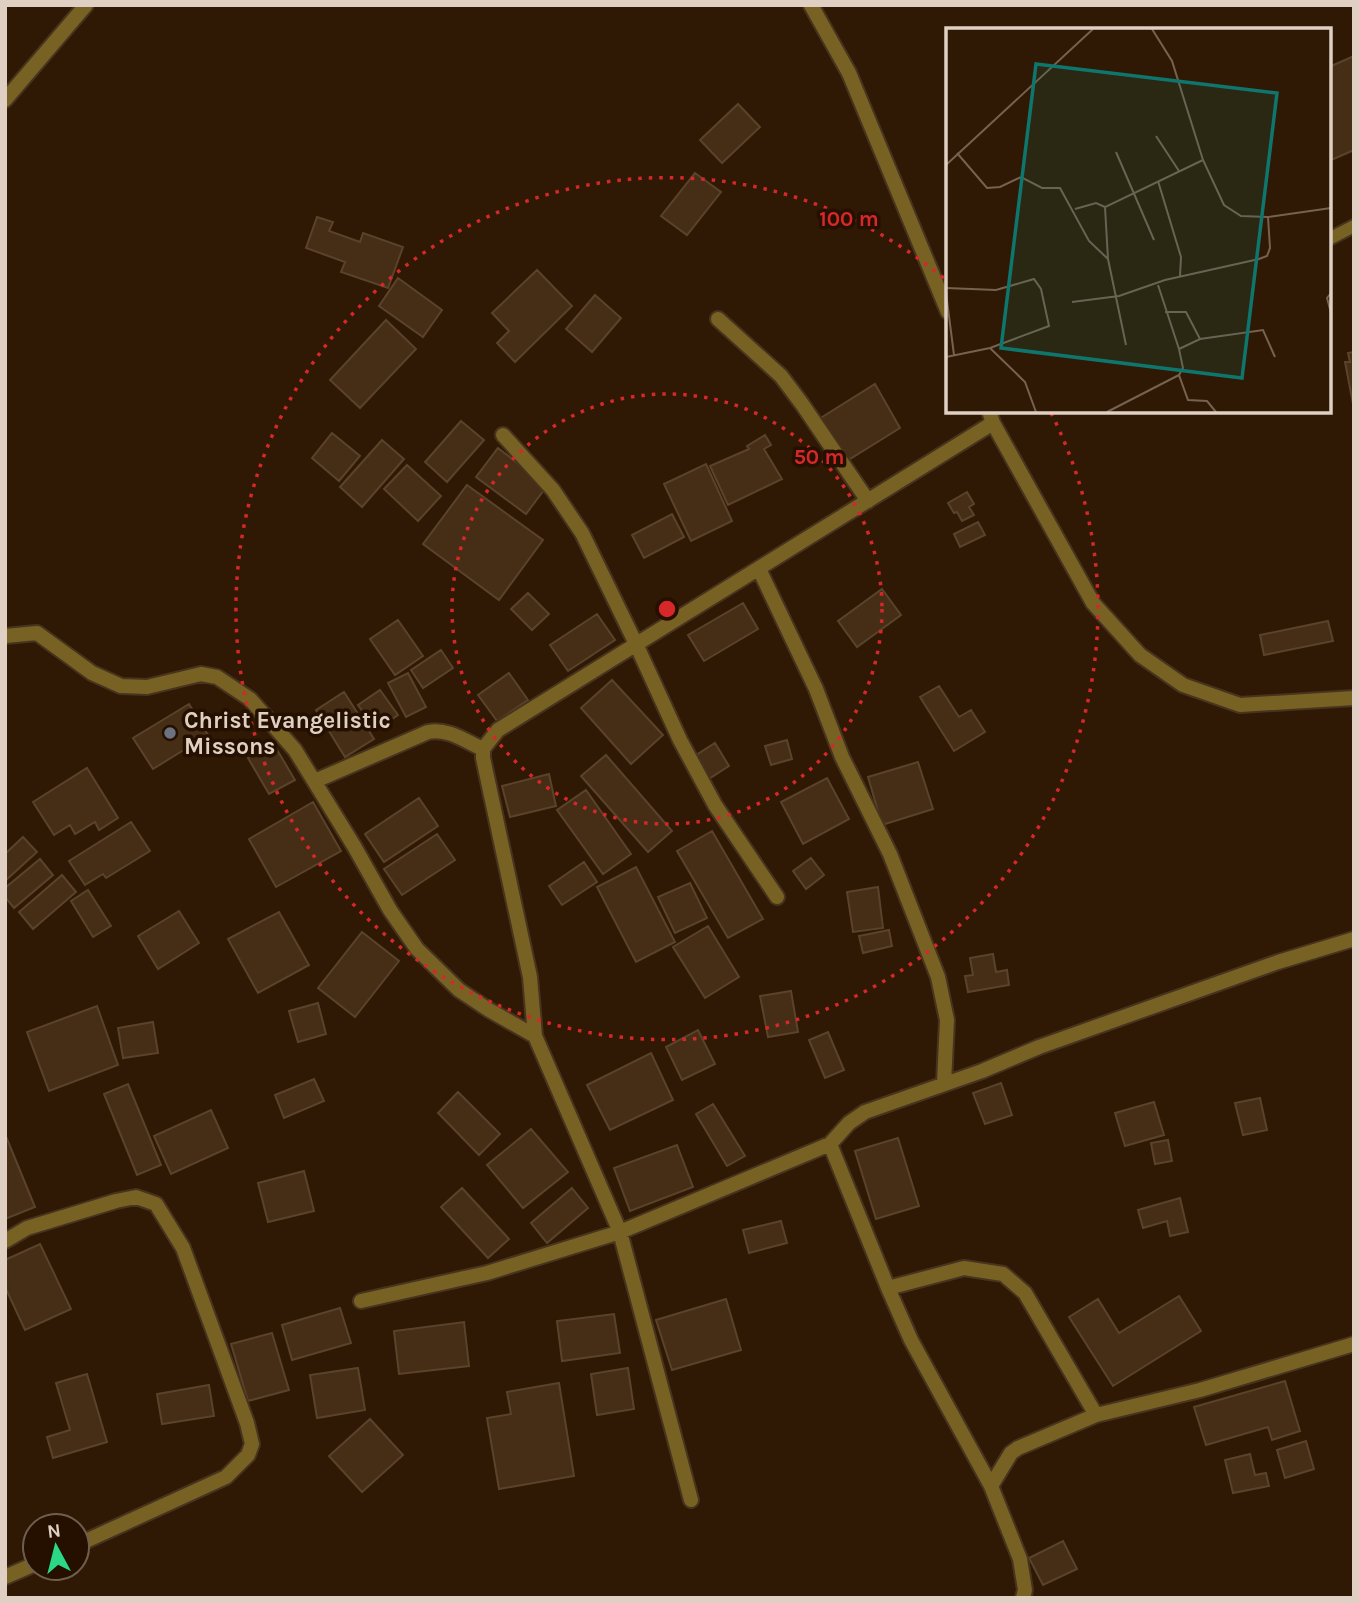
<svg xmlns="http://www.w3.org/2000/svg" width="1359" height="1603" font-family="Karla,sans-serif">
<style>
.building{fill:#462e16;stroke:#5a432b;stroke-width:2}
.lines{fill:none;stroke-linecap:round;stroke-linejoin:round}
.lane-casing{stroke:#48331f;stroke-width:16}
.street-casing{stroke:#48331f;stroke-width:18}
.lane{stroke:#776224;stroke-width:12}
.street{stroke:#776224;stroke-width:14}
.ring{fill:none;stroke:#d62828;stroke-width:3.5;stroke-dasharray:3.5 7}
.worship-dot{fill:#6b7280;stroke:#251000;stroke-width:2.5}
.labels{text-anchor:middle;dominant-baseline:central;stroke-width:7;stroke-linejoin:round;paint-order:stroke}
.poi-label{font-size:23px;font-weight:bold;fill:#dfd0c3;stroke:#251000;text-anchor:start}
.inset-road{fill:none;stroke:#756250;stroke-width:2}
.view{fill:#0f766e;fill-opacity:0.15;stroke:#0f766e;stroke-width:3.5}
.inset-edge{fill:none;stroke:#dfd0c3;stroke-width:3.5}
.centre{fill:#d62828;stroke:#251000;stroke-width:3.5}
.ring-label{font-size:21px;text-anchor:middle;font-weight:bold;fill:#d62828;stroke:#251000;stroke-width:7;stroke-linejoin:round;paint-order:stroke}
</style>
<rect width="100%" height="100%" fill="#2f1904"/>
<path class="building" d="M1354,56V150L1329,161V67Z
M738,104L760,127L722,163L700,140Z
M695,173L721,192L687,235L661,216Z
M317,217L333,222L329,231L360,242L363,233L403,247L388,288L341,272L345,262L306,248Z
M537,270L572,306L515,362L497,343L509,331L492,313Z
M398,278L442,310L423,337L379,306Z
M595,295L621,318L592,352L566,329Z
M386,320L416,349L360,408L330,380Z
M1354,352V409L1345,362H1350L1348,353Z
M875,384L900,428L845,462L819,419Z
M461,421L484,440L447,482L425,462Z
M332,433L360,456L339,481L312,458Z
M765,435L771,445L764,449L782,479L728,505L710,466L749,449L747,446Z
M382,440L404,459L362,507L340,487Z
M498,448L547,486L526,514L476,477Z
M706,464L732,521L691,541L664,484Z
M407,465L441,496L418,521L384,489Z
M467,485L543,540L499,600L423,544Z
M967,492L974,504L969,507L974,515L962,521L957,512L954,513L948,503Z
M672,514L684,537L644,558L632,535Z
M978,522L985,535L960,547L954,534Z
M882,589L901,615L857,647L838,621Z
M528,593L549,614L532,630L511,609Z
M743,603L758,629L704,661L688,635Z
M597,614L615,640L568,671L550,645Z
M398,620L423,656L395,675L370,639Z
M1328,621L1333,641L1264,655L1260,635Z
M441,650L453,668L423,688L411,670Z
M408,673L426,707L406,717L388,683Z
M509,673L528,700L497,721L478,695Z
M612,680L663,735L631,764L581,708Z
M939,686L959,717L971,710L985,732L954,751L920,697Z
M380,690L398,715L376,730L358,705Z
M344,692L374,739L345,757L316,710Z
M189,704L208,735L153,769L133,738Z
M787,740L792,759L771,765L765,746Z
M273,743L295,780L269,794L248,758Z
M715,743L729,766L707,780L693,757Z
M606,755L672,831L648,852L581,776Z
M918,762L933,809L882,825L868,777Z
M87,768L118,818L99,830L95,822L75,834L70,825L54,835L33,802Z
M549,774L556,806L510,817L502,786Z
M827,778L849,819L803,844L781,802Z
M586,790L631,854L603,874L557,810Z
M419,798L438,826L384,862L365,834Z
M313,802L341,851L276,887L249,839Z
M131,822L150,851L106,878L103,874L85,885L69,861Z
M712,831L763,919L728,938L677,851Z
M437,834L455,860L402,895L384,869Z
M23,837L37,852L5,881V854Z
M811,858L824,875L806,889L793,871Z
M40,859L53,875L14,908L5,897V888Z
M584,862L597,882L562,905L549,886Z
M636,867L675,942L636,962L597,887Z
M62,875L76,892L33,929L19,912Z
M690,883L707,918L675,933L658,897Z
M878,887L883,928L853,932L847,892Z
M88,890L111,926L93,937L71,901Z
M179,911L199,943L158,969L138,936Z
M279,912L309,965L258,993L228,939Z
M708,926L739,977L705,998L673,947Z
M889,930L892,946L863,953L859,936Z
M362,932L399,961L355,1017L318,988Z
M993,954L996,972L1007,970L1009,985L968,992L965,976L973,975L970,958Z
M791,991L798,1032L768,1037L760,996Z
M318,1003L326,1034L298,1042L289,1011Z
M97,1006L118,1065L49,1091L27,1032Z
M153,1022L158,1053L123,1058L118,1028Z
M698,1030L715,1064L682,1080L666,1047Z
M828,1032L844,1070L825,1078L809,1040Z
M651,1053L673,1100L610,1130L587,1085Z
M314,1079L324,1101L284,1118L275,1095Z
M1001,1083L1012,1115L985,1124L973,1093Z
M128,1084L161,1165L137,1175L104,1094Z
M458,1092L500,1134L479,1155L438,1113Z
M1260,1098L1267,1130L1243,1135L1235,1103Z
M1154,1102L1164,1135L1125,1146L1115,1113Z
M713,1104L745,1156L727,1166L696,1114Z
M211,1110L228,1148L171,1174L154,1136Z
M531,1129L568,1172L523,1208L487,1165Z
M5,1134L35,1207L5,1219Z
M898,1138L919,1206L876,1219L855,1151Z
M1168,1140L1172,1161L1155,1164L1151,1143Z
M677,1145L693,1187L630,1211L614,1168Z
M304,1171L314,1211L268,1222L258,1183Z
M462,1188L509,1239L488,1258L441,1207Z
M572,1188L588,1208L547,1243L531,1223Z
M1180,1198L1188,1232L1170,1236L1167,1221L1143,1228L1138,1210Z
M781,1221L787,1243L749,1253L743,1230Z
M40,1244L71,1309L25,1330L5,1287V1260Z
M1179,1296L1201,1331L1113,1386L1069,1317L1098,1299L1119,1333Z
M726,1299L741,1350L672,1370L656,1320Z
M340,1308L351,1343L292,1360L282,1325Z
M614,1314L620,1353L562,1361L557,1321Z
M464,1322L469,1366L399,1374L394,1331Z
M272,1333L289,1390L248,1401L231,1344Z
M358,1368L365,1410L317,1418L310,1375Z
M628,1368L634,1409L597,1415L591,1374Z
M87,1374L107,1442L53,1458L47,1437L70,1430L56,1383Z
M1285,1381L1300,1431L1272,1440L1268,1427L1206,1445L1194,1407Z
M559,1383L574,1476L499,1489L487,1418L511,1414L507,1392Z
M209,1385L214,1416L162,1424L157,1394Z
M370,1419L403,1455L362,1492L329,1456Z
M1306,1441L1314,1469L1285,1478L1277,1450Z
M1250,1454L1255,1475L1266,1473L1269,1486L1233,1493L1225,1460Z
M1063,1541L1077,1569L1043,1585L1029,1558Z"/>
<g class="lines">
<defs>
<path id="lane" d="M1329,239L1354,226"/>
<path id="street" d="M811,5L849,73L948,312
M5,100L86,5
M718,319L781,376L802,404L868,501
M989,411L993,423L1093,603L1140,655L1183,685L1240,705L1354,698
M503,435L553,490L582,533L636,644L680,740L715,805L777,897
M759,569L816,689L842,757L890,854L938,977L947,1020L944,1083
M5,636L37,633L92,673L121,686L147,687L201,674L217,677L250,699L295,750L354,846L390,910L417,949L459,990L489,1010L535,1036
M315,781L428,732C448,728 465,741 483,749
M830,1144L888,1288L911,1340L991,1486L1020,1559L1025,1590L1023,1598
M5,1241L27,1228L116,1201L136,1197L156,1204L183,1248L247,1423L252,1444L248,1455L226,1477L77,1545
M888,1288L964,1268L1003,1274L1025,1293L1096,1415
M361,1301L487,1273L620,1232L830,1144L849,1123L865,1112L982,1071L1039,1047L1278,962L1354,939
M991,1486L1011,1453L1018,1448L1096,1415L1200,1390L1354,1344
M691,1500L620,1232L535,1036L530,977L483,758V749L498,730L993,423
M5,1577L35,1564"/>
</defs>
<use href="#lane" class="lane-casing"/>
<use href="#street" class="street-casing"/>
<use href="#lane" class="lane"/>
<use href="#street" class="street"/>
</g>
<g class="ring">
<circle cx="667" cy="609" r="215"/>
<path d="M1051 413A431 431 0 1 1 947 281"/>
</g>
<circle class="worship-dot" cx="170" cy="733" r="7"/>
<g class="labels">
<g class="poi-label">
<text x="184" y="720">Christ Evangelistic<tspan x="184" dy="26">Missons</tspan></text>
</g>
</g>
<g transform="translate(946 28)">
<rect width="385" height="385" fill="#2f1904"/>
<path class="inset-road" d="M206,1L226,33L257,132L278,177L295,188L322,189L385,180M210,108L233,143M170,124L208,212M11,125L41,160L54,159L75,149L96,160H114L143,213L162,231M0,137L147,1M212,153L235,229L234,248M129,181L150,175L159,179M212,257L233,321L237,340L233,347L242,372L261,373L270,384M0,260L50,262L88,251L95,261L103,298L44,320L0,329M0,265L8,327M385,265L381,270L385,285M126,274L173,268L219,252L313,231L321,228L324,220L322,189M219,284H240L254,311M180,317L162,231L159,179L257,132M44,320L79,354L90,384M233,321L254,311L317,302L329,329M161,384L233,347"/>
<path class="view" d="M90,36L331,65L296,350L55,320Z"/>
<rect width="385" height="385" class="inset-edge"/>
</g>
<circle cx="667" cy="609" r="10" class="centre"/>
<g class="ring-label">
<text x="849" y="226">100 m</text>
<text x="819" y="464">50 m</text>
</g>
<rect width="1359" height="1603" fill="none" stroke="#dfd0c3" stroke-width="14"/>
<g transform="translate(56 1547) rotate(353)"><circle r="33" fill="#251000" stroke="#6f5d4e" stroke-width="2"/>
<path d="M0-5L12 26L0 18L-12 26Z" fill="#2bd884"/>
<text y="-10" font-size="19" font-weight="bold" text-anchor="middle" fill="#dfd0c3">N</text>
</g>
</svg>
